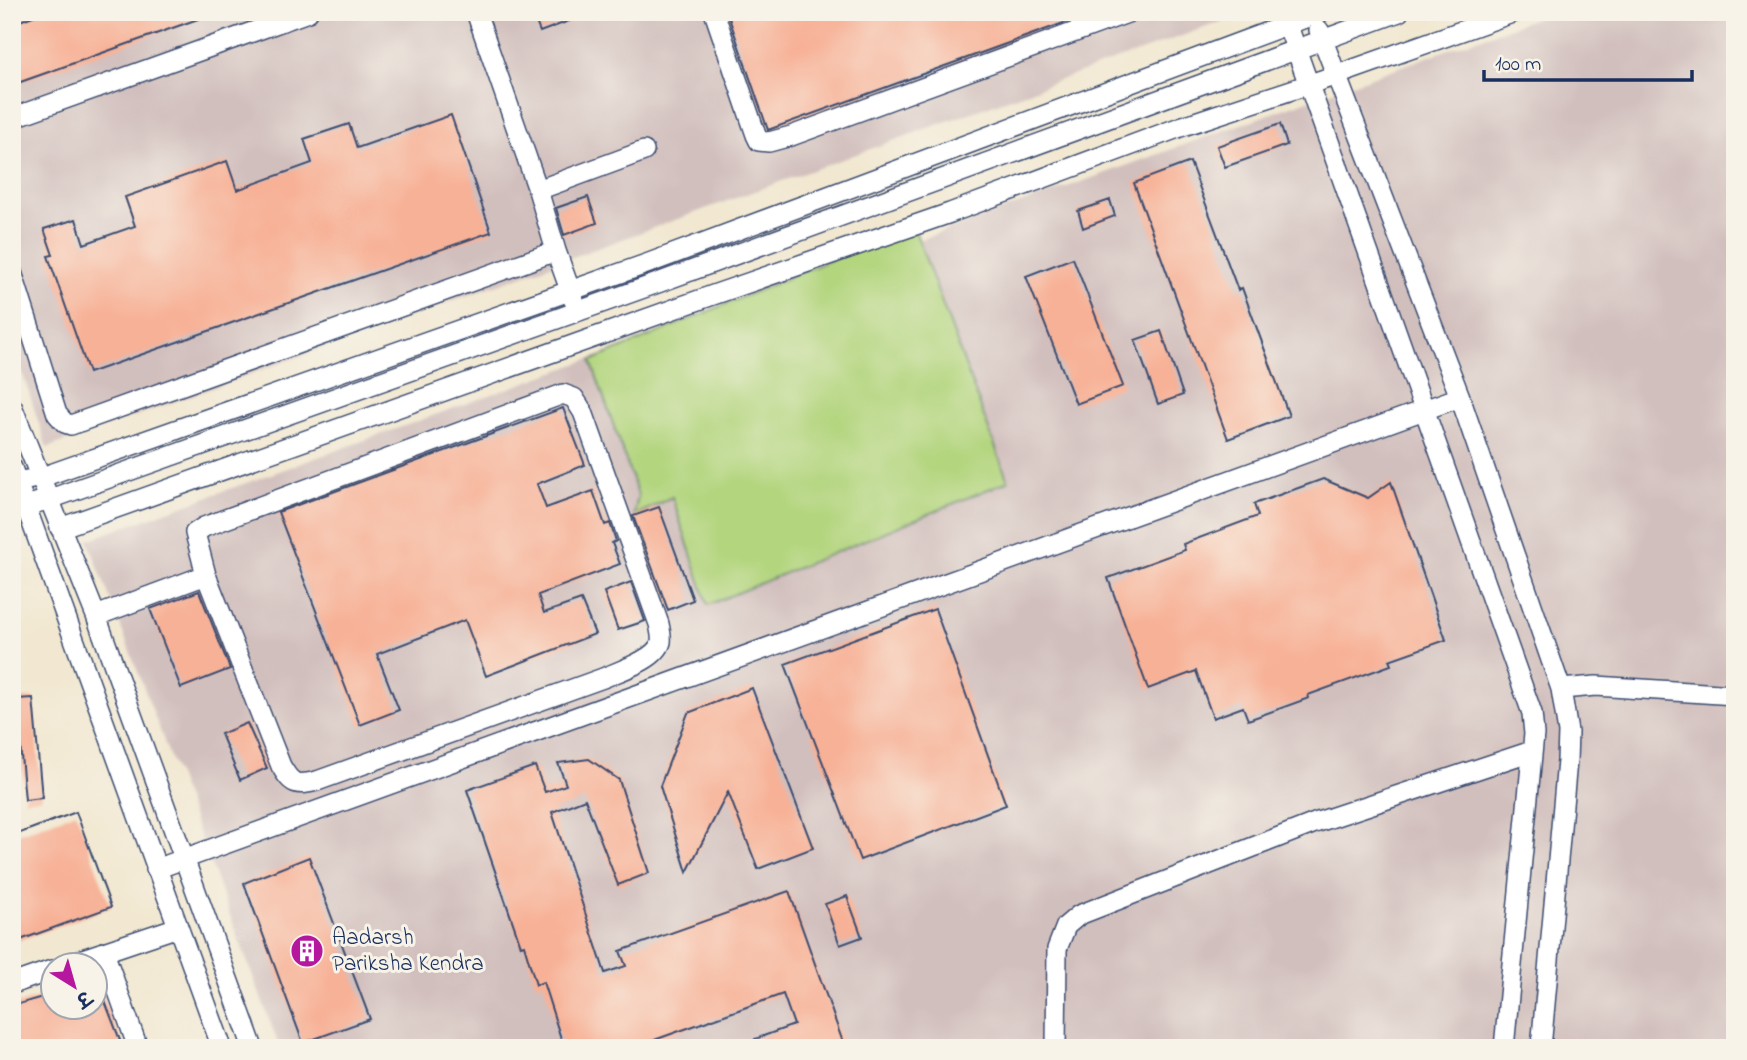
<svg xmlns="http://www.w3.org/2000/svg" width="1747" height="1060" font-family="'Indie Flower','Playpen Sans Deva',sans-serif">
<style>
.industrial{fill:#d1bfbd}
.green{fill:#b3d57e;stroke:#67826e;stroke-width:2}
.building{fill:#f7b196}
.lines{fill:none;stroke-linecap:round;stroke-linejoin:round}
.minor-casing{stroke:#3b4b6f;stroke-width:22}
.minor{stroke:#fff;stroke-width:19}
.labels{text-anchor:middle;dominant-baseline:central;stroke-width:6;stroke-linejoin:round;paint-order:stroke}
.poi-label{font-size:23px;fill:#1b2f5e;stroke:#f7f3e8;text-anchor:start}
</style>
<rect width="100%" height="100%" fill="#f7f3e8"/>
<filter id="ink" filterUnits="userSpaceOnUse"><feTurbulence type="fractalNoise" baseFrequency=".0143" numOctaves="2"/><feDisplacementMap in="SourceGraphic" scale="14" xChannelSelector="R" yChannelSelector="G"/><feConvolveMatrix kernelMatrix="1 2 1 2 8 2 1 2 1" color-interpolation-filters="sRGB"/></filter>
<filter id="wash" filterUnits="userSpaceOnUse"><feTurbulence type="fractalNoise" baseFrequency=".00686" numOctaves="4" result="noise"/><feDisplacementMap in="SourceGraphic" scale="28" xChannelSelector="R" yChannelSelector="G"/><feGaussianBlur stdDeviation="1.57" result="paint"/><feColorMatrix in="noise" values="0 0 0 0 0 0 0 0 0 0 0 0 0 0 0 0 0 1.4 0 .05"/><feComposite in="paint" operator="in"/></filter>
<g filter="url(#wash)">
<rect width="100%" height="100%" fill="#f2e8d1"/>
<path class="industrial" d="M12,12H1248L47,448L12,341Z
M1552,12H1735V1048H280L88,540Z"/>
<path class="green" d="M913,225L1008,481L708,605L672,497L634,516L638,495L591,361Z"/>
<g id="blocks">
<path class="building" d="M43,12H212V14L12,85V24Z
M532,12H590V13L540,32Z
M727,12H1094L768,130Z
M451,115L491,232L89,373L48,256L53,255L44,229L76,219L84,244L135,226L125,197L227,161L237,190L312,163L304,139L349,124L357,148Z
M1280,124L1287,145L1225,167L1217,146Z
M1190,162L1238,290L1242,288L1289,416L1228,439L1134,183Z
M588,197L597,223L564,235L556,208Z
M1110,200L1115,216L1083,228L1078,211Z
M1073,258L1123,386L1076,404L1026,276Z
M1161,331L1183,395L1158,404L1135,340Z
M563,408L585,465L537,484L546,508L593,491L605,525L610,523L616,541L612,543L620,564L538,595L544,613L581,600L595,634L486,676L465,620L377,654L399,710L360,725L278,512Z
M1323,479L1368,498L1391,482L1446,640L1389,660L1391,665L1308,695L1309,698L1248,720L1243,707L1213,718L1196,671L1148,689L1108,578L1185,550L1183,544L1258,516L1254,504Z
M659,507L693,600L668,610L633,516Z
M631,582L645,621L618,630L604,592Z
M199,591L230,669L181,688L150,609Z
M935,609L1006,805L860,860L785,664Z
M752,688L813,848L758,869L728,792L687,872L660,786L688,713Z
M33,698L42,798L25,800L16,699Z
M247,723L267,768L240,780L221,734Z
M589,759L619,780L649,873L618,885L585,799L552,812L605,973L626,966L620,951L789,891L845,1048H758L755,1039L794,1025L783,994L646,1043L647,1048H564L543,982L536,985L524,945L521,946L467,790L535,766L545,792L566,785L558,763Z
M76,812L111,907L12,943V836Z
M309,857L370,1019L303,1043L244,883Z
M847,896L862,937L840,945L825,904Z
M94,973L123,1048H12V1006L52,994V1007H94Z"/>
</g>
</g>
<g filter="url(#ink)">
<use href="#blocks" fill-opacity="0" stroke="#3b4b6f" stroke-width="2"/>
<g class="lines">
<defs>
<path id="minor" d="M476,12L538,190L556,251L574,301
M714,12L756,135L759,141L769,142L791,136L1130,12
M1283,12L1532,713L1534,734L1504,1048
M1319,30L1460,397L1561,689L1568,732L1567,761L1541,1048
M12,118L308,12
M538,190L644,151
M12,272L57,414L65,423L71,425L556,251
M563,394L574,398L583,412L659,624C660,629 662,637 661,642C656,660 619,671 603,678L317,781C296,786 292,785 281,766L206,575L195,533L204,527Z
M12,406L96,616L253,1048
M12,468L222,1048
M12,483L42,477L649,263L1321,12
M12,510L50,499L655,284L1399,12
M60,528L713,295L950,213L1183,126L1337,75L1515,12
M96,616L206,575
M1561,689L1596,686L1735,695
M156,869L1460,397
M104,952L138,1048
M65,965L178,927
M12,984L52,970
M1056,1048L1057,949L1066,926L1079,915L1315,823L1532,751"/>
</defs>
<use href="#minor" class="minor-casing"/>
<use href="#minor" class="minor"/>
</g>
</g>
<defs>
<symbol id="building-disc" viewBox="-11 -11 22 22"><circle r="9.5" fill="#b5179e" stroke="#f7f3e8"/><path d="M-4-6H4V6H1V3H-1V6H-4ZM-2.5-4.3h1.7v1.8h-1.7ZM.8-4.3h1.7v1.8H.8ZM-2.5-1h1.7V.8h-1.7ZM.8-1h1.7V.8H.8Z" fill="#fff"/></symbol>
</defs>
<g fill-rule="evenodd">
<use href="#building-disc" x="288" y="932" width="38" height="38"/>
</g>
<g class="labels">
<g class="poi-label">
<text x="332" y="938">Aadarsh<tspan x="332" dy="26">Pariksha Kendra</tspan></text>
</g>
</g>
<rect width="1747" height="1060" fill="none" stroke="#f7f3e8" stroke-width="42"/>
<g transform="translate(74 986) rotate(143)"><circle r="33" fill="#f7f3e8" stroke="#9fa5b1" stroke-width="2"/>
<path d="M0-5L12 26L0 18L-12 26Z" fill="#b5179e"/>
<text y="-10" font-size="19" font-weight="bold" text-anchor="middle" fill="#1b2f5e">उ</text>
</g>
<path d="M1484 70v10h208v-10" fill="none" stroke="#1b2f5e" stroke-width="3.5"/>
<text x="1495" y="70" font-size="21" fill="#1b2f5e" stroke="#f7f3e8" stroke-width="5" paint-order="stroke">100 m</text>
</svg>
